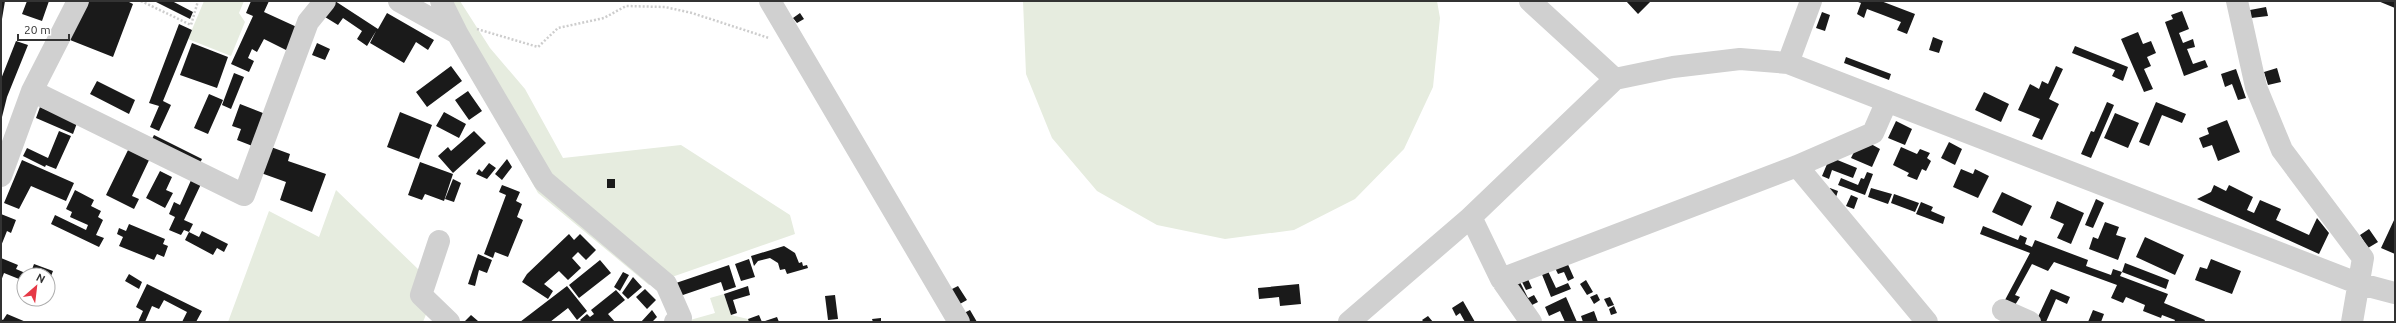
<svg xmlns="http://www.w3.org/2000/svg" width="2396" height="323" font-family="Ubuntu,sans-serif">
<style>
.green{fill:#e6ecdf}
.building{fill:#1a1a1a}
.lines{fill:none;stroke-linecap:round;stroke-linejoin:round}
.path{stroke:#cdcdcd;stroke-width:2.5;stroke-dasharray:2 2;stroke-linecap:butt}
.minor{stroke:#d0d0d0;stroke-width:22}
</style>
<rect width="100%" height="100%" fill="#fff"/>
<path class="green" d="M204,1H244L239,13L245,22L231,56L188,39Z
M432,1H460L490,48L525,89L563,158L681,145L790,215L795,234L649,285L538,193L438,17Z
M1023,1H1437L1440,18L1433,87L1404,149L1355,199L1294,230L1225,239L1157,225L1097,191L1052,138L1026,74Z
M336,190L418,269L421,295L427,312L423,322H228L269,211L319,237Z
M724,294L731,315L748,319L749,322H683L715,313L710,298Z"/>
<path class="building" d="M1,1H5L2,19L1,18Z
M27,1H49L42,21L22,14Z
M85,1H127L133,4L113,57L70,40Z
M154,1H172L193,12L190,19Z
M251,1H269L264,12L299,28L288,51L264,39L257,52L252,49L248,58L254,61L249,72L231,64L253,16L246,13Z
M335,1L378,29L387,13L434,40L428,50L416,42L404,63L370,43L376,31L367,46L357,39L362,31L343,18L338,25L325,17Z
M1626,1H1651L1638,14Z
M1855,1H1881L1915,14L1907,34L1897,30L1901,22L1883,15L1867,9L1864,18L1857,14L1861,3Z
M2378,1H2395V8Z
M2266,7L2268,16L2251,18L2250,10Z
M2182,11L2189,29L2179,33L2183,43L2193,39L2195,47L2187,49L2193,64L2205,60L2208,67L2184,76L2165,22L2173,19L2171,15Z
M1822,12L1830,15L1825,31L1816,28Z
M800,13L804,19L797,23L793,18Z
M179,24L192,30L163,101L171,105L159,131L150,127L159,106L149,103Z
M2138,32L2143,44L2151,41L2156,53L2147,57L2151,66L2144,69L2153,89L2144,92L2121,39Z
M1933,37L1943,41L1939,53L1929,50Z
M16,41L28,45L7,97L1,121V79Z
M192,43L228,57L217,88L180,75Z
M317,43L330,49L325,60L312,55Z
M2075,46L2128,67L2123,81L2112,76L2115,70L2072,53Z
M1846,57L1891,74L1889,80L1844,63Z
M451,66L462,81L427,107L416,92Z
M2056,66L2063,69L2049,99L2059,104L2042,140L2032,136L2040,119L2018,110L2030,84L2039,89L2042,81L2048,84Z
M2277,68L2281,82L2268,85L2264,72Z
M2236,69L2246,98L2238,100L2232,84L2225,87L2221,74Z
M234,73L244,77L231,109L222,105Z
M97,81L135,100L129,114L90,94Z
M468,91L482,111L469,120L455,100Z
M1984,92L2009,104L2001,122L1975,110Z
M209,94L223,100L208,134L194,128Z
M2107,102L2114,105L2091,158L2081,154L2091,131L2094,132Z
M2156,102L2186,114L2182,123L2162,115L2149,146L2139,142Z
M240,104L268,115L255,147L237,140L241,129L232,126Z
M40,107L77,123L73,134L36,118Z
M400,112L432,125L419,159L387,147Z
M444,112L466,124L459,138L436,126Z
M2115,113L2139,123L2128,148L2104,138Z
M2227,120L2240,152L2218,161L2212,145L2203,148L2199,138L2209,134L2207,128Z
M1896,121L1912,129L1905,145L1888,138Z
M59,131L71,136L56,169L46,165L45,167L23,156L27,148L48,158Z
M474,131L486,143L453,173L438,156L448,147L451,151Z
M154,135L202,159L198,167L150,143Z
M1949,142L1962,149L1955,165L1941,158Z
M1871,144L1880,149L1872,167L1851,158L1855,150Z
M271,147L290,154L288,161L326,174L312,212L280,200L286,182L261,173Z
M1901,147L1917,154L1920,149L1930,153L1927,158L1931,161L1926,171L1922,169L1917,180L1907,176L1909,173L1893,165Z
M129,148L150,158L132,196L139,199L134,209L106,195Z
M1830,157L1857,168L1853,178L1832,170L1829,179L1822,176Z
M507,159L512,167L502,180L495,174Z
M22,160L74,183L66,201L31,186L19,209L4,203Z
M420,162L453,174L444,201L425,194L422,200L408,195Z
M489,163L496,168L487,179L476,174L479,169L482,172Z
M1961,169L1973,174L1975,169L1989,176L1978,198L1953,187Z
M160,171L172,177L166,190L173,193L165,208L146,198Z
M1867,172L1873,174L1865,195L1838,185L1841,178L1858,185L1861,178L1864,179Z
M192,178L202,182L184,220L193,224L189,232L199,237L202,231L228,244L224,252L217,248L213,255L185,240L189,232L184,230L181,235L169,230L175,217L169,214L174,202L180,205Z
M453,179L461,183L454,202L445,199Z
M607,179H615V188H607Z
M502,185L520,192L516,201L522,204L517,217L523,220L508,257L495,252L493,258L484,254L506,195L499,192Z
M2214,185L2226,191L2229,185L2253,197L2247,210L2254,213L2260,200L2281,209L2276,220L2309,235L2317,218L2329,233L2319,254L2197,199L2211,192Z
M1830,188L1838,191L1836,197L1828,194Z
M1871,188L1892,194L1888,204L1868,197Z
M75,190L94,200L91,206L101,211L98,217L103,220L96,235L104,238L99,247L51,224L55,215L86,230L88,225L70,217L72,212L66,209Z
M2002,192L2032,206L2022,226L1992,212Z
M1894,194L1919,203L1915,212L1891,203Z
M1851,195L1858,198L1854,209L1846,206Z
M2096,199L2104,203L2093,228L2085,225Z
M2057,201L2084,213L2071,244L2057,238L2064,224L2050,218Z
M1921,202L1933,207L1931,211L1945,217L1943,224L1916,214Z
M1,214L16,220L11,233L7,231L1,246Z
M2395,218V254L2381,248Z
M2105,222L2119,227L2116,235L2126,238L2118,260L2089,249L2093,237L2098,239Z
M129,224L165,239L163,244L168,246L164,257L157,254L154,260L119,246L123,237L117,234L119,228L126,231Z
M1983,226L2018,240L2020,235L2027,238L2025,244L2032,247L2035,240L2088,260L2086,266L2111,275L2113,269L2122,272L2120,276L2168,294L2164,303L2205,320L2204,322H2174L2175,320L2162,315L2161,318L2143,311L2145,305L2126,297L2123,303L2111,298L2117,285L2054,262L2048,271L2032,264L2015,295L2020,297L2015,305L2005,300L2030,253L1980,234Z
M2369,229L2378,242L2368,248L2360,235Z
M569,234L574,240L580,234L596,250L586,260L578,252L572,258L581,268L568,280L559,271L544,284L553,291L548,299L522,282L527,274Z
M2145,237L2184,255L2175,275L2136,257Z
M784,246L795,253L799,263L802,262L803,266L807,265L808,268L787,274L785,269L780,270L778,263L770,258L758,261L754,266L751,256Z
M478,254L492,260L487,273L479,270L475,286L468,284Z
M1,258L18,265L16,269L30,275L34,264L53,271L48,284V275H24V281L4,273L1,281Z
M749,259L755,277L741,281L735,264Z
M2211,259L2241,271L2232,294L2195,280L2200,267L2207,269Z
M600,260L611,273L579,298L569,285Z
M1566,260L1574,278L1568,281L1564,272L1558,274L1554,266Z
M2125,263L2169,280L2166,289L2122,272Z
M729,265L736,287L724,291L721,282L680,296L676,283Z
M1547,269L1556,288L1568,283L1571,289L1551,297L1541,272Z
M623,272L629,275L620,291L614,287Z
M129,274L142,282L139,289L125,281Z
M633,277L642,287L628,299L622,293Z
M1528,279L1532,288L1526,290L1522,282Z
M1586,280L1593,292L1587,295L1580,284Z
M1520,282L1528,298L1534,295L1538,302L1524,309L1513,285Z
M147,284L202,311L196,322H182L187,312L164,300L159,309L152,306L145,322H138L143,311L136,307Z
M1299,284L1301,304L1280,306L1279,297L1259,299L1258,288Z
M567,286L587,311L577,320L568,308L550,322H520Z
M748,286L750,295L733,300L737,313L731,315L724,294Z
M958,286L967,300L958,305L950,290Z
M645,289L656,300L647,309L636,297Z
M2051,289L2070,297L2067,304L2056,299L2046,322H2043L2037,319Z
M616,290L625,300L608,314L615,322H582L580,320L587,314L590,317L594,314L591,310Z
M1597,294L1600,300L1594,304L1590,297Z
M835,295L838,319L828,320L825,296Z
M1566,297L1577,322H1565L1560,311L1549,316L1545,307Z
M1610,297L1614,305L1608,307L1604,299Z
M1463,301L1475,322H1465L1460,313L1456,316L1452,308Z
M1614,306L1617,313L1611,315L1609,309Z
M652,310L657,317L652,322H641Z
M970,310L977,322H964L960,315Z
M2093,310L2104,314L2101,322H2088Z
M1594,311L1598,322H1583L1581,316Z
M7,314L26,322H1V319L3,320Z
M471,315L478,321L464,322Z
M759,315L762,322L777,317L779,322H749L748,319Z
M1428,316L1433,322H1424L1422,320Z
M881,318V322H873L872,319Z"/>
<g class="lines">
<path class="path" d="M141,1L191,25L198,1
M477,29L538,47L558,28L604,18L626,6L665,7L692,13L769,38"/>
<path class="minor" d="M399,1L457,33
M441,1L457,33L544,181L666,284L681,318L675,322
M770,1L959,322
M1530,1L1615,79
M2237,1L2256,87L2282,150L2363,258L2352,322
M1788,63L1811,1
M32,91L244,195L308,22L325,1
M1797,166L1927,322
M1,176L32,91L78,1
M1471,217L1501,279L1531,322
M439,241L421,295L449,322
M1501,279L1797,166L1873,133L1887,101
M2003,310L2030,322
M1349,322L1471,217L1615,79L1673,67L1740,59L1788,63L2357,283L2395,293"/>
</g>
<rect width="2396" height="323" fill="none" stroke="#333333" stroke-width="4"/>
<g transform="translate(36 287) rotate(28)"><circle r="19" fill="#ffffff" stroke="#adadad"/>
<path d="M0-3L7 15L0 10L-7 15Z" fill="#e63946"/>
<text y="-6" font-size="11" font-weight="bold" text-anchor="middle" fill="#333333">N</text>
</g>
<path d="M18 34v6h51v-6" fill="none" stroke="#333333" stroke-width="2"/>
<text x="24" y="34" font-size="12" fill="#333333" stroke="#ffffff" stroke-width="3" paint-order="stroke">20 m</text>
</svg>
